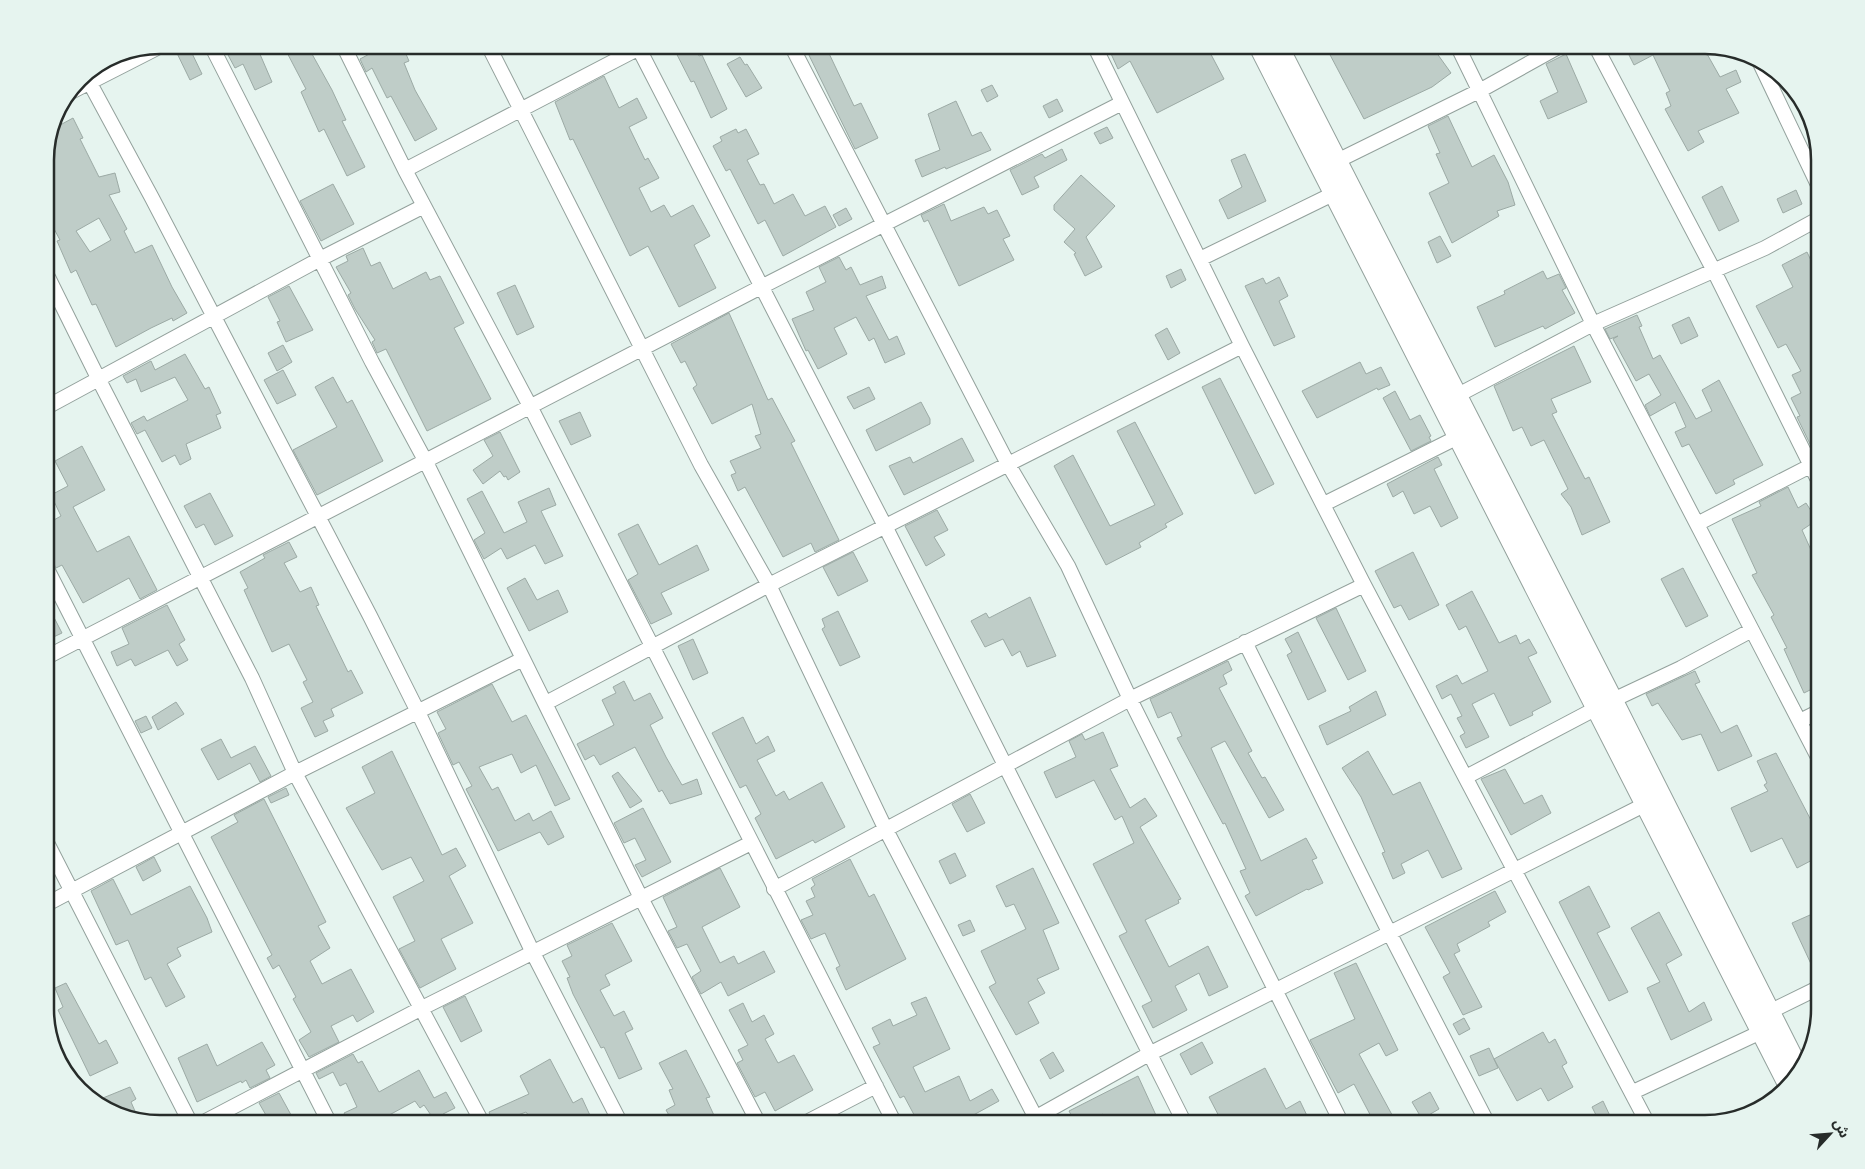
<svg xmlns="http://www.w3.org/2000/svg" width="1865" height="1169" font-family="'IBM Plex Sans','Noto Sans Arabic',sans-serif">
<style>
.building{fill:#bfcdc8;stroke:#9caaa5;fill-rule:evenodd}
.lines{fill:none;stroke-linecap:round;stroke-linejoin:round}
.street-casing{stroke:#93a19c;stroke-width:16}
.secondary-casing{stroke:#93a19c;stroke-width:21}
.street{stroke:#fff;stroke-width:14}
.secondary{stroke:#fff;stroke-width:19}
.rim{fill:none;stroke:#272c2a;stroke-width:2.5}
</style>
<rect width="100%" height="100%" fill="#e6f4ef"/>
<path class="building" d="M173,45H188L202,74L190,80Z
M242,45H256L272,82L255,90L243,64L235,68L227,53Z
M283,45H307L332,90L346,120L342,121L365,167L347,176L324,129L319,132L301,92L306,89Z
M372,45H402L409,61L404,63L415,90L437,129L415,141L391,96L387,98L372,68L366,72L360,59L375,51Z
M672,45H693L699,56L702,55L727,109L711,118L694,81L691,82Z
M804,45H825L854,106L861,103L878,138L855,149Z
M1107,45H1206L1224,79L1157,113L1130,61L1118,69Z
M1341,45H1431L1451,73L1432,87L1364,119L1328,51Z
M1624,45H1702L1720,77L1736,70L1741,82L1726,89L1739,113L1698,131L1704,142L1688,151L1665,109L1671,106L1666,93L1670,91L1653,55L1634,65Z
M1566,54L1587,102L1548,119L1540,101L1558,92L1546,64Z
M740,57L745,65L747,64L762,88L746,97L727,64Z
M604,76L619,108L637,98L647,118L629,127L645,160L648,158L659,178L639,188L651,212L664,205L671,217L693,205L710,236L694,245L716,288L679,307L648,246L630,256L573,139L570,140L555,102Z
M992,85L998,96L987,102L981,90Z
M1057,99L1063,111L1049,118L1043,106Z
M956,101L972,136L981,132L991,150L946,169L945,167L922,177L915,160L940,150L928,114Z
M1448,116L1472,167L1494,155L1508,182L1515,205L1497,211L1499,216L1452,243L1429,193L1449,183L1436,154L1440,153L1428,126Z
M73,118L83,138L80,139L99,177L115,173L120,192L109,195L127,229L124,231L135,253L152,245L172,287L187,313L173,321L172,318L151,328L116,347L96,304L92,305L76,270L71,273L57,241L60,240L45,212V153L51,130ZM99,218L111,240L90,252L76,231Z
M1107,127L1113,138L1100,144L1094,133Z
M736,129L738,133L746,129L759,154L747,160L760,185L764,184L774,204L793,194L805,216L825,206L836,227L783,256L765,220L758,224L730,169L726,171L713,146L722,141L720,137Z
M1062,149L1067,160L1034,177L1039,187L1022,195L1010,170L1042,154L1045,158Z
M1245,154L1266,201L1228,219L1219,200L1242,187L1231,160Z
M1081,175L1115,206L1086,237L1102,267L1085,276L1074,254L1076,253L1064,242L1075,229L1054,210V205Z
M333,184L354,224L321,241L300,201Z
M1722,186L1739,221L1719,231L1702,197Z
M1796,190L1802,204L1783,213L1777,199Z
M944,204L951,221L984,207L988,214L997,210L1010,236L1003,239L1014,260L959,286L928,220L924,222L921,215Z
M846,208L852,219L839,226L833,215Z
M1440,236L1451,256L1437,263L1428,242Z
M363,248L371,266L380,262L393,289L426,272L430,280L440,276L464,323L454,328L491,399L427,431L386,349L377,353L372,342L375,340L355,309L348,295L351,293L336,267L348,261L346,256Z
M1807,252L1820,279V442L1811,446L1797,417L1800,416L1791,398L1801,393L1792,375L1801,371L1786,344L1778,348L1756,306L1793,287L1782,265Z
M839,257L846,270L851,267L860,285L882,276L886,288L866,296L889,340L897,336L905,354L885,363L874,338L869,341L856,317L834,328L847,354L818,369L808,350L806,351L792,319L814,310L806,292L826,282L819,267Z
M1181,269L1186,280L1171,288L1166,276Z
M1543,271L1547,279L1559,274L1566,288L1562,290L1575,313L1545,329L1543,326L1495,347L1477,307L1505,294L1504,291Z
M1279,277L1288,296L1279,301L1295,337L1274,346L1245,286L1263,278L1266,284Z
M515,285L534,327L517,335L497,293Z
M289,286L313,330L286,342L277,322L280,321L268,297Z
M729,313L768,400L772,398L795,441L791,443L839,540L815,552L811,543L783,557L745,487L738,491L731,475L736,473L730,461L761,448L755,436L761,434L752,404L712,424L693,388L697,385L685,361L681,363L671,344Z
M1637,315L1642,326L1639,327L1653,359L1660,355L1696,419L1712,411L1702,390L1719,380L1763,465L1733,480L1735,484L1716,494L1689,444L1682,447L1675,432L1686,427L1675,402L1650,416L1645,405L1661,395L1649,374L1636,381L1613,339L1618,336L1610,339L1605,329Z
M1689,317L1698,336L1681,344L1672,325Z
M1167,328L1180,353L1168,360L1155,335Z
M283,345L292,362L277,371L268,353Z
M1574,346L1591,382L1551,399L1557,412L1552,414L1585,479L1589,477L1610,522L1582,535L1571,507L1561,494L1568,489L1544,440L1531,446L1522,427L1513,431L1494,386Z
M185,354L205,389L209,387L221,413L216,415L221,428L186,444L191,459L180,465L175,455L162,462L145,430L137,434L131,423L144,416L147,421L188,400L175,377L141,392L136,379L127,383L123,376L151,361L155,370Z
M1360,362L1366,374L1381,367L1390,385L1378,390L1377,388L1317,418L1302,391Z
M283,370L296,395L277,404L264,380Z
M333,377L347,403L352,400L383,461L317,495L293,450L337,427L315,387Z
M1220,378L1274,484L1255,494L1202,387Z
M869,387L875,399L854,409L847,397Z
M1395,391L1410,420L1420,415L1431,436L1429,437L1431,441L1411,451L1383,398Z
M921,402L930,419V424L876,451L866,430Z
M580,412L591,436L571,445L559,421Z
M1135,422L1183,514L1165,524L1167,527L1139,543L1141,547L1106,565L1054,466L1073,455L1110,526L1155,505L1117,431Z
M500,432L520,472L508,480L506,476L504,477L500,471L483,484L473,470L493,456L484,440Z
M962,438L974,461L904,495L889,466L910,457L913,463Z
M82,446L105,490L73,507L97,552L129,536L157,590L140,599L129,578L83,603L62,565L56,568L45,547V525L61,516L51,495L68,486L55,461Z
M1438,457L1442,465L1434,469L1458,518L1441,527L1430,506L1414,514L1403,491L1393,497L1387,484Z
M1788,487L1798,508L1806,503L1817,520L1802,530L1820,570V685L1804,693L1784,649L1787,648L1771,617L1774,615L1752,575L1757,573L1732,519L1761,506L1759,502Z
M549,488L556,505L541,511L563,556L545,564L535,545L507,559L501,548L484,559L474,540L485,533L467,499L482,491L504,533L527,522L518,502Z
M210,493L233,536L215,545L204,524L196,528L184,506Z
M937,510L948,530L934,537L945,555L926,566L905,526Z
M638,524L659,565L697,545L709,570L661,593L672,614L651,624L628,580L638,574L618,534Z
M289,542L297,557L284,563L300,592L311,587L319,605L316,606L348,672L351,670L363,693L331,709L334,716L323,721L328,731L315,737L301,708L313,702L303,682L307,680L289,644L272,652L244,590L248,588L240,572L265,558L263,555Z
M853,552L868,581L838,596L823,567Z
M1413,552L1439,605L1409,620L1401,605L1394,608L1375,571Z
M1683,568L1708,616L1686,627L1661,579Z
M525,578L537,600L558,590L568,612L529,631L507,588Z
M1472,591L1499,643L1516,635L1520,644L1529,639L1537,653L1528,657L1551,702L1532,712L1533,715L1510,726L1494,693L1472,704L1489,737L1466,748L1460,736L1465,733L1457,718L1462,716L1451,694L1442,699L1436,686L1457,675L1462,684L1488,671L1466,626L1459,630L1446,605Z
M1030,597L1056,656L1027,667L1020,651L1012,656L1003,639L985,647L971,621L986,613L989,618Z
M45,600L62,633L45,641Z
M167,605L185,640L179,644L188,660L177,666L168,650L135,666L131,659L117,666L111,652L129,644L122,628Z
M1336,608L1366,671L1348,680L1316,618Z
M838,611L860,657L840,666L822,629L825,627L822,619Z
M1298,632L1326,691L1308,700L1287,655L1292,652L1285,639Z
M693,639L708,673L693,680L678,646Z
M1228,661L1232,670L1223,675L1227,684L1219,688L1252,751L1248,753L1262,778L1265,777L1284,810L1269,818L1225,741L1211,748L1261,861L1306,838L1317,858L1312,860L1323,883L1308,890L1307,889L1256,916L1245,896L1250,893L1240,871L1246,869L1225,823L1223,824L1177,738L1182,736L1171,712L1158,718L1150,699Z
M1695,671L1700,682L1695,684L1721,733L1737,725L1752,756L1718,771L1701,734L1682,740L1658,703L1652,706L1646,694Z
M624,681L634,701L650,693L663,718L650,725L666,757L682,785L697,779L702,794L670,804L662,790L659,792L635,747L600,765L594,755L585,760L577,744L614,725L602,700L616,693L613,687Z
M492,684L512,722L526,715L570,799L555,806L536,765L521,773L512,754L479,767L492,790L498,787L515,821L529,813L533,821L551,811L564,837L548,845L540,832L498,851L466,789L472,786L459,762L453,765L438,733L446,729L437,712Z
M1376,691L1386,715L1327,745L1319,726L1351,711L1349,707Z
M176,702L184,714L158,730L152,717Z
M146,716L152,728L141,733L135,721Z
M743,717L756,744L768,736L775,751L757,760L776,796L784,791L789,800L822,782L845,827L815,843L813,840L776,859L755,818L761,814L746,785L740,788L712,733Z
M1103,732L1118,766L1110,769L1130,808L1145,798L1157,816L1140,827L1181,899L1178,900L1179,903L1145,920L1169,967L1208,946L1228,987L1209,996L1199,973L1175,986L1187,1010L1153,1028L1142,1006L1152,1001L1119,936L1127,932L1093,864L1134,843L1122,816L1115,820L1094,780L1056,798L1044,772L1076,757L1069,741L1082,734L1085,740Z
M221,739L231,758L255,746L271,776L260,782L250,763L218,780L201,749Z
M392,751L442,855L456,848L466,866L449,876L473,923L441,939L456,969L420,988L399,949L415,941L393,897L424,881L411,857L382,870L346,808L375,793L362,767Z
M1368,751L1393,795L1420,782L1462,869L1442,878L1428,850L1401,864L1405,873L1393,879L1382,853L1385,852L1361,797L1342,768Z
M1776,753L1814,826L1820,823V856L1797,868L1782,838L1751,852L1731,808L1768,791L1764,785L1767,783L1757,761Z
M1505,769L1524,804L1542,795L1551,813L1511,835L1481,779Z
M618,772L642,801L630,808L612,776Z
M286,788L289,795L271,803L268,797Z
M970,794L985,823L967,832L952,804Z
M264,799L326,922L318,926L330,948L310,961L322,984L351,969L374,1012L357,1022L353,1015L331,1026L339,1042L309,1057L299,1040L311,1032L293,999L296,997L279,965L273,969L267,958L272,955L211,837L238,822L234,815Z
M643,808L671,862L642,877L635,865L646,860L635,838L624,843L614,823Z
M955,853L966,876L950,884L939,861Z
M154,857L161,871L143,881L136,867Z
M850,859L869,897L874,894L906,959L846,990L836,968L840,966L825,933L811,939L801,920L813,915L806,901L815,897L811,888L815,885L812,879Z
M720,868L740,907L702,927L720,963L734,956L738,964L764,951L775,972L728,996L721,982L701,994L692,977L701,971L687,944L677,948L668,931L677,927L663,897Z
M1033,868L1059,923L1043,930L1059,969L1037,979L1045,993L1028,1002L1039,1023L1016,1035L989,987L996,983L981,951L1026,929L1014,904L1006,907L996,886Z
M113,879L131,915L190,886L207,918L212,932L177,948L181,956L167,964L185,997L166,1007L151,977L145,980L128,940L116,945L91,891Z
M1589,886L1610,927L1597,933L1628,992L1609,1001L1559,902Z
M1495,891L1506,912L1488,922L1490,926L1457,944L1460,951L1454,954L1482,1007L1463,1015L1443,977L1450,973L1425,927Z
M1659,912L1682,955L1666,964L1689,1012L1704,1002L1712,1020L1671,1040L1647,988L1660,982L1631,928Z
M1810,915L1820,935L1818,979L1792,923Z
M970,920L975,931L963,936L958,925Z
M612,923L632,961L605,975L610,985L600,990L614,1016L624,1011L633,1029L625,1033L642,1069L619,1079L604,1047L601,1048L573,994L567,978L570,977L562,961L572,956L567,945Z
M1356,963L1398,1050L1386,1056L1379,1043L1359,1054L1397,1124H1375L1354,1084L1338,1093L1310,1040L1355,1019L1334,973Z
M66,983L99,1044L106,1040L118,1063L90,1076L58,1010L63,1007L55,988Z
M465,996L482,1031L461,1042L443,1007Z
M926,997L950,1049L913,1067L925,1092L959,1076L970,1101L992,1089L999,1101L957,1124H919L904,1096L900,1098L873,1047L880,1044L872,1028L890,1019L893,1026L917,1015L911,1003Z
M743,1003L752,1022L764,1015L774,1034L765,1039L778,1063L794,1055L813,1090L775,1111L765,1092L755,1097L737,1063L743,1060L738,1050L748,1045L729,1010Z
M1464,1018L1470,1029L1459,1035L1453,1024Z
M1543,1032L1549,1043L1555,1039L1567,1063L1562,1066L1573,1087L1548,1101L1541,1088L1517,1101L1494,1059Z
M262,1042L275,1065L266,1070L270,1078L250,1088L246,1080L242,1083L241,1081L197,1102L178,1058L207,1044L217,1066Z
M1202,1042L1213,1063L1191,1075L1180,1054Z
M1489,1048L1498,1068L1479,1076L1470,1056Z
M686,1050L710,1097L706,1098L718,1124H701L698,1118L688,1124H674L666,1110L675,1105L669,1090L673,1089L659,1063Z
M1053,1052L1064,1071L1050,1079L1040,1060Z
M353,1054L358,1063L362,1061L379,1092L419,1070L434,1098L446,1092L455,1108L443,1114L448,1123L437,1124L424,1105L420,1108L415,1101L380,1120L382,1124H350L344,1113L357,1107L346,1083L340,1086L333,1072L319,1079L316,1073Z
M550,1059L573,1103L582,1098L594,1124H535L526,1112L494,1124L489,1112L529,1094L520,1076Z
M1265,1068L1286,1109L1300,1101L1311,1124H1223L1209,1097Z
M1138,1076L1160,1124H1108L1103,1114L1085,1124H1076L1069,1111Z
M130,1087L136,1099L131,1102L138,1118L96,1105L93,1102Z
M1430,1092L1439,1109L1422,1119L1412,1102Z
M279,1093L296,1124H271L259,1103Z
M1603,1101L1611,1118L1600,1123L1592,1107Z"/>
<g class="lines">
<defs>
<path id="street" d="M211,45L372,362L426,462L641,898L759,1124
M343,45L405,170L531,408L895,1124
M488,45L701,465L769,585L885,828L1039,1124
M637,45L885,526L1185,1124
M791,45L1008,464L1068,566L1130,699L1342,1124
M1094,45L1242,346L1364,585L1648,1124
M1457,45L1593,324L1820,761
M1595,45L1713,269L1820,484
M1759,61L1820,189
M85,74L152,198L370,616L418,712L533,953L621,1124
M69,93L163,45
M1337,161L1481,90L1562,45
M405,170L645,45
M1200,259L1333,194
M45,271L99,380L252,678L295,773L483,1124
M1458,395L1593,324L1765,248L1820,218
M45,408L320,259L424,206
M1324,504L1456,438
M1697,524L1820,461
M45,565L330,1124
M1245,642L1390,934L1488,1124
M45,658L761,287L1122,103
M1613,700L1681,668L1752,630
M546,703L769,585L1242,346
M1800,721L1820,711
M1466,777L1595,709
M45,839L191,1124
M774,889L1130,699L1364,585
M45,905L295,773L523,659
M1769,1012L1820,987
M1633,1092L1761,1032
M200,1124L422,1008L751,843
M803,1124L876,1086
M1024,1124L1149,1054L1646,804"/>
<path id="secondary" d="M1258,45L1788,1085
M1278,45L1613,700L1801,1073"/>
</defs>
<use href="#street" class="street-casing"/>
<use href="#secondary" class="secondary-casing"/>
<use href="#street" class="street"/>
<use href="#secondary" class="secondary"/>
</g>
<path d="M0 0H1865V1169H0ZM160 54H1705A106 106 0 0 1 1811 160V1009A106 106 0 0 1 1705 1115H160A106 106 0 0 1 54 1009V160A106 106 0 0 1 160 54Z" fill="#e6f4ef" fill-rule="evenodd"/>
<path class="rim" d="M160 54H1705A106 106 0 0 1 1811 160V1009A106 106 0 0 1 1705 1115H160A106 106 0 0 1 54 1009V160A106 106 0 0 1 160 54Z"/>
<g transform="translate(1830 1134) rotate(64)" stroke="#e6f4ef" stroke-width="4" paint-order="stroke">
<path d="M0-4L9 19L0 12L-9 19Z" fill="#272c2a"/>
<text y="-8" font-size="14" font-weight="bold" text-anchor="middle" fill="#272c2a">ش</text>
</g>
</svg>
